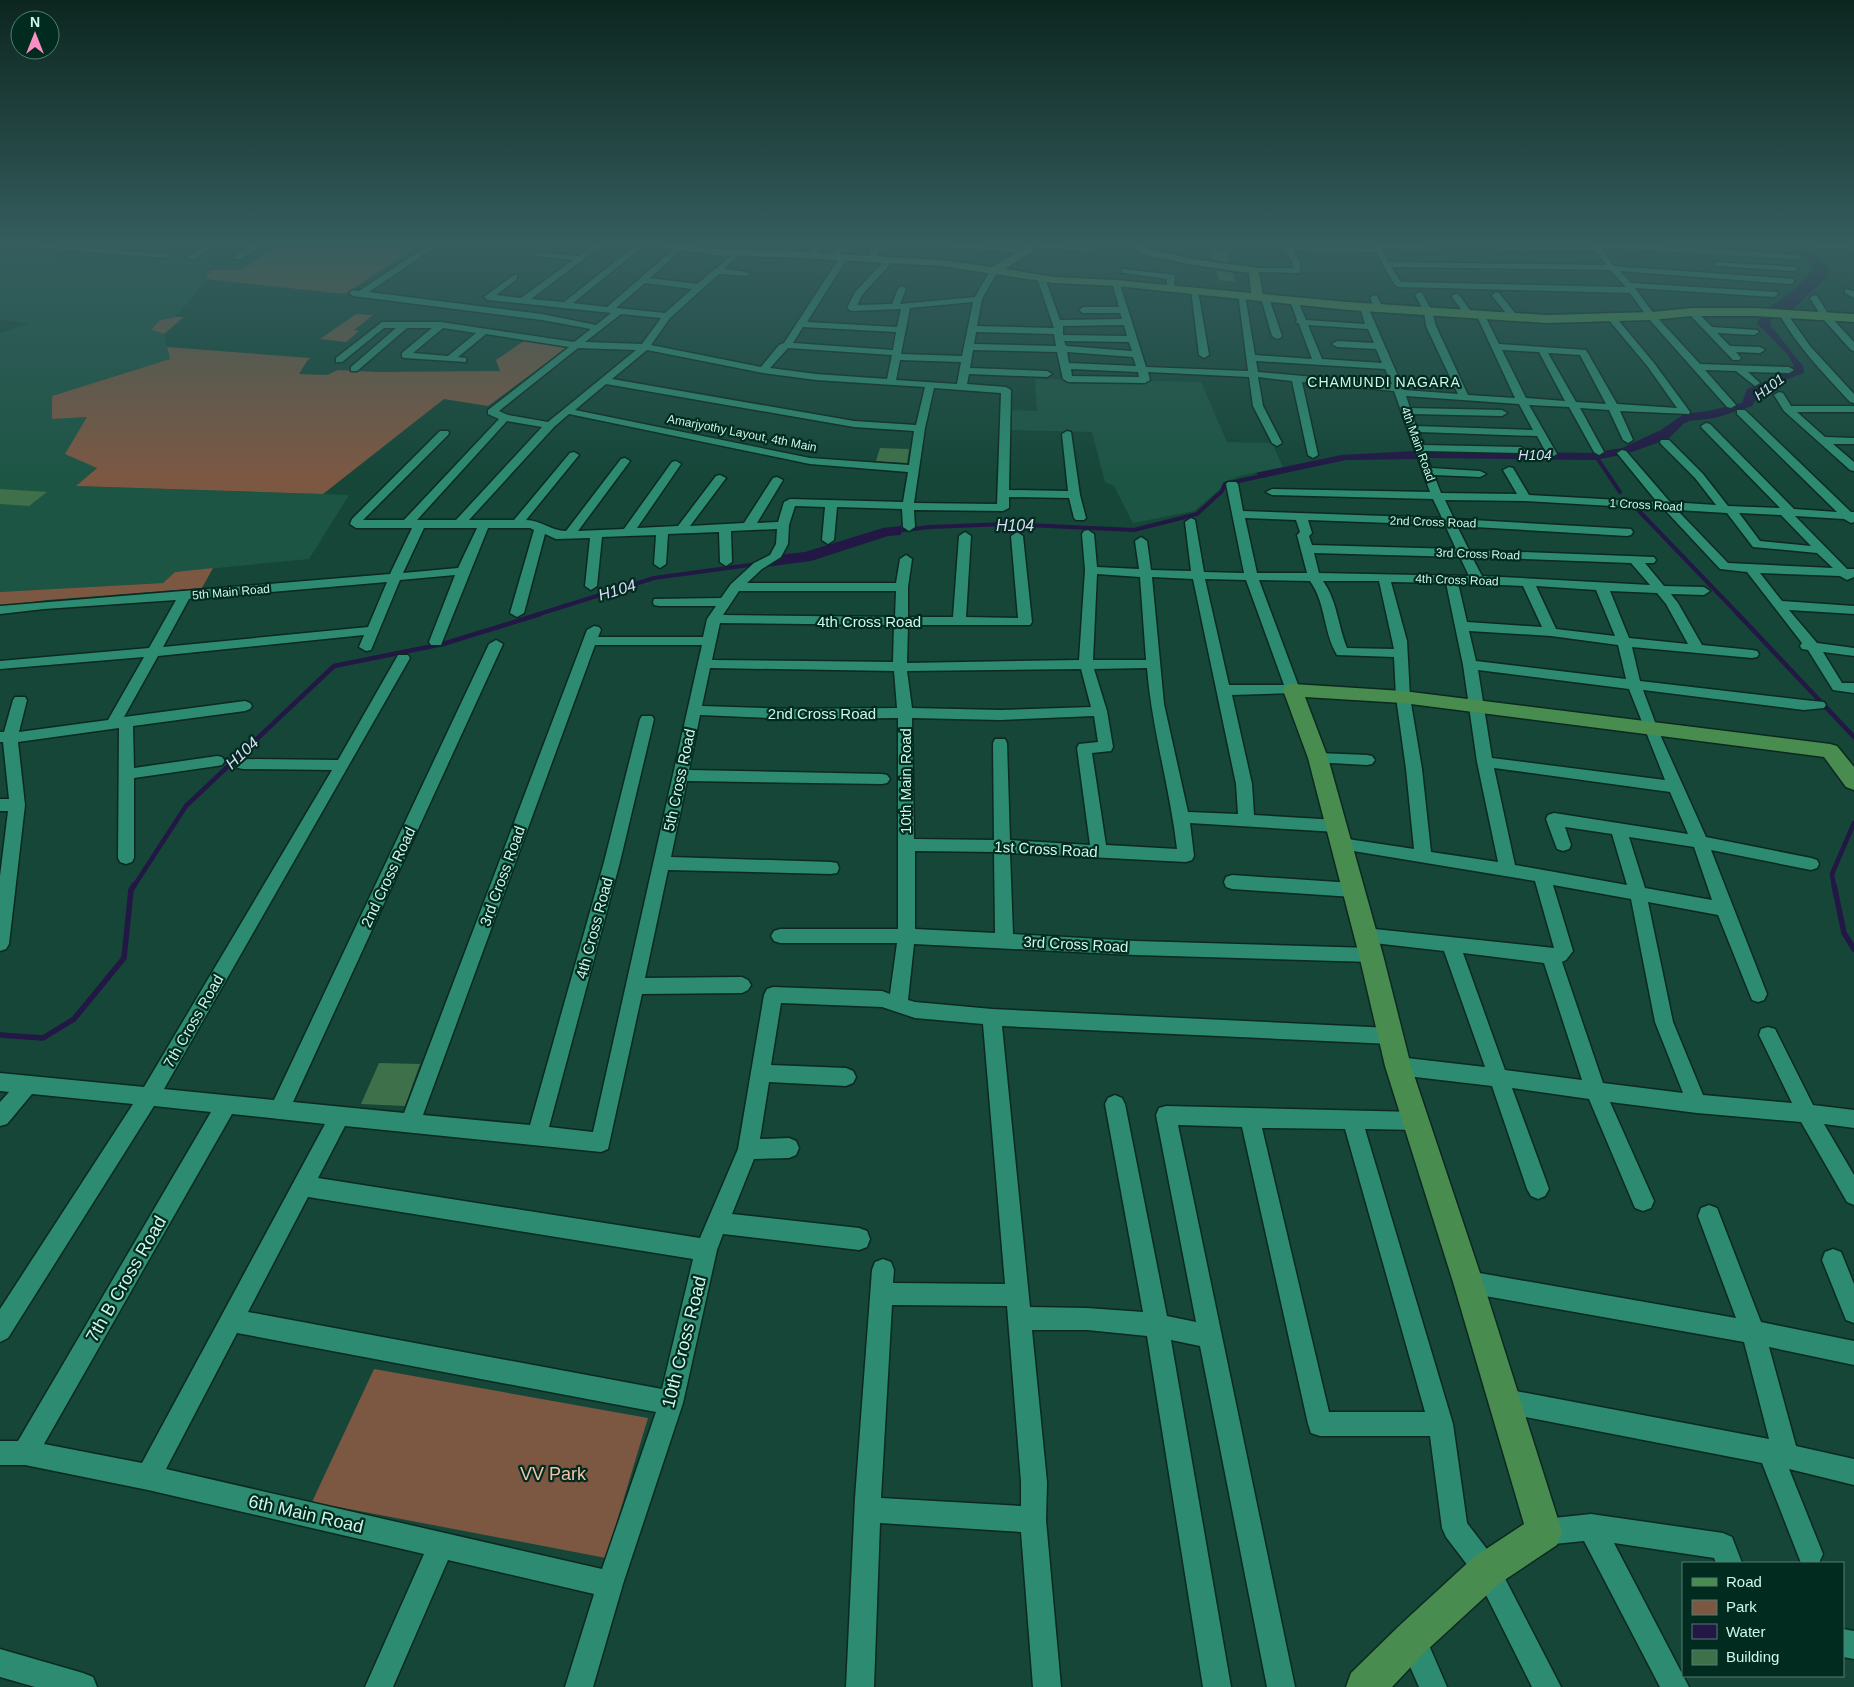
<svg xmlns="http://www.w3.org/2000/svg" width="1854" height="1687" font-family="Helvetica,sans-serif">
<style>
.built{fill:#1d5545}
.green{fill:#7c5843}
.water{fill:#221745}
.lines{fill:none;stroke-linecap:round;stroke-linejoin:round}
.stream-far2{stroke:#221745;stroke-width:4}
.stream-far1{stroke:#221745;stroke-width:4.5}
.stream{stroke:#221745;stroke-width:5.5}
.building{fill:#3e714a}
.street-casing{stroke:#0c2920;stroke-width:3}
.secondary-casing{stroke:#0c2920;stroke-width:3}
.street{fill:#2c8b70;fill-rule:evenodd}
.secondary{fill:#498c50;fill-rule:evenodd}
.labels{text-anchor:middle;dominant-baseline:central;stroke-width:4.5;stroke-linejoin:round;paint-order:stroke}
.far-street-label{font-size:12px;fill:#cdf7e7;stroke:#022b20}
.far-neighbourhood-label{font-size:14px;letter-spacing:1px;fill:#cdf7e7;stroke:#022b20}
.far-water-label{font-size:14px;font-style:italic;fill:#dedafb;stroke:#022b20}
.street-label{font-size:15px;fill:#cdf7e7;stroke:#022b20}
.water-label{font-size:16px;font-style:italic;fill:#dedafb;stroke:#022b20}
.near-street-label{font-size:18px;fill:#cdf7e7;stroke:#022b20}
.near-park-label{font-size:18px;fill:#f4c3a7;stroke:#022b20}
</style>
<rect width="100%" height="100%" fill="#154638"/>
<path class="built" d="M0,256L74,264L148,267L172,258L210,262V272L206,279L176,317L160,320L151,330L164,334L170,359L52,396V418L87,417L97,467L77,486L349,495L309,559L175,572L163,583L0,592V333L29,324L0,319Z
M1035,379L1201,382L1227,442L1272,443L1283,467L1240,476L1224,482L1219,490L1194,511L1133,523L1114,486L1105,482L1092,432L1010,430V410L1037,411Z"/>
<path class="green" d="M291,241H425L345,294L206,279L210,270H242L253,261Z
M356,314L373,315L354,330L359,331L346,342L320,339Z
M176,317H184L164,334L151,330L160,320Z
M527,339L569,346L488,406L444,399L323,494L76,486L97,468L65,454L87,417L52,419V396L170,359L167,347L310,358L307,361L299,374L327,375L338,370L377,372L500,371L496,360Z
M213,568L202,588L47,600L0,606V592L163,583L175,572Z
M374,1369L648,1418L606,1558L312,1502Z"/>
<path class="water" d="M1776,241C1802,241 1811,252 1829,268V275L1790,312H1763C1782,299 1801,287 1813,268L1804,257Z
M1762,314L1778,315L1770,321L1771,326L1803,366L1804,373C1784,380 1763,388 1752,406L1715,418L1689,421L1683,424L1668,439L1626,454L1595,460L1430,458L1425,450L1590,453L1622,448L1661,430L1684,414L1708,411L1742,403L1747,389L1784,373L1794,366L1788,355L1757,323Z
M1415,451L1418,459L1346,460L1262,478L1256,473L1341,455Z
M901,526V535L888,536L811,561L759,568L777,555L805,552L883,528Z"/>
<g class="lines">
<path class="stream-far2" d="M1595,455L1620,492
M1639,511L1739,615
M896,531L930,527L1007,524L1134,530L1197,514L1222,491L1225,484L1266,475
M536,615L654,578L757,564"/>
<path class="stream-far1" d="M1738,614L1854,737
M134,886L186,806L334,666L443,644L540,614
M1834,886L1832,874L1854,823"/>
<path class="stream" d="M1834,885L1844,933L1854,949
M0,1035L43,1038L74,1019L124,958L131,890L134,885"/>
</g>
<path class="building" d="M1211,250H1226L1229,262L1214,260Z
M1216,270L1233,273L1235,282L1219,280Z
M880,448L909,449L907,463L876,461Z
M0,489L47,492L29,506L0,504Z
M379,1063L420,1064L405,1106L361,1104Z"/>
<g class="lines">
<defs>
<path id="street" d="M0,241L166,254L170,256L166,258L0,245Z
M213,241H223L193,260L186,258Z
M258,241H268L241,259H235V255Z
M434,241H444L369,292L542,314L596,325L611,313L488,300L484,297L514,275H517V279L496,295L521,298L573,260L536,256L532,254L533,252L579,256L599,241H608L531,299L564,302L641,241H650L573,303L607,307L683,241H692L650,278L697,284L736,252L740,254L724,269L746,272L750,274L746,276L719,274L670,318L651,345L761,367L779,345L784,343L841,255L848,257L807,322L897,327L901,309L851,311L847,308L855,292L887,258H890L894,260L862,295L857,305L892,304L898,289L902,286L906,289L900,304L975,297L991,269H997L998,271L982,299L977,326L1054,328L1037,278L1041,275L1045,278L1060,320L1122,319L1120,313H1083L1079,310L1083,307H1119L1112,283L1119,281L1146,367L1248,371L1238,293L1245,295L1255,355L1312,359L1299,324L1296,322L1297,320L1290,301L1291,299H1297L1306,320L1365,324L1360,307L1364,304L1368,307L1404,390L1458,394L1426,326L1424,311L1415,295L1419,292L1422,293L1432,311L1436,326L1468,395L1515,398L1476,314L1480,311L1484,314L1499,344L1586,350L1617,404L1677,408L1648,367L1608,319V315H1614L1654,363L1690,412L1689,414L1620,411L1633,440L1628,443L1623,440L1609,410L1580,408L1604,452L1599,455L1594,452L1569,407L1529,405L1557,454L1552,457L1548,456L1537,436L1419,432L1423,445L1521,447L1526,450L1521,453L1425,451L1431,468L1480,471L1486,474L1480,477L1434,475L1441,493L1517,494L1503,470L1509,467L1513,468L1529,495L1657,502L1617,453L1622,450L1626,451L1670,502L1716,505L1695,478L1661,444L1660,442L1661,440H1669L1703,474L1728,506L1780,508L1702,428L1701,426L1706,423L1710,424L1794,509L1837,512L1737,414V410H1745L1851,512H1854V522L1851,523L1844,519L1795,516L1847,569H1854V577L1847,580L1840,576L1760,573L1782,601L1854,606V614L1789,610L1817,643L1854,648V656L1823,652L1842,683H1854V693L1833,690L1808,650L1802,649L1800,646L1802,643L1747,572L1720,569L1664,509L1525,501L1445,500L1454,519L1631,529L1633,532L1631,535L1627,536L1457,526L1469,550L1654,557L1656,560L1654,563H1645L1664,586L1704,587L1710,591L1704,595L1671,594L1678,603L1702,645L1752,650L1757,651L1759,654L1757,657L1752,658L1632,647L1640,681L1804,700L1824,702L1826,705L1824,708L1804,710L1643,690L1658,730L1706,837L1811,858L1817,860L1819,864L1817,868L1811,870L1711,850L1767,994L1764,1000L1758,1002L1752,1000L1718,915L1648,902L1673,1022L1703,1095L1792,1103L1759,1035L1761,1029L1768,1027L1775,1029L1813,1105L1854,1110V1128L1824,1124L1854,1175V1205L1847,1202L1801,1122L1697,1113L1610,1102L1654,1201L1651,1208L1643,1211L1635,1208L1589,1099L1512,1088L1549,1189L1545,1196L1538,1199L1531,1196L1527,1189L1492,1086L1398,1075L1391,1072L1388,1066L1391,1060L1398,1057L1485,1067L1444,951L1365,942L1359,940L1356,935L1359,930L1365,928L1554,948L1535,881L1335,848L1333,844L1335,840L1341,838L1414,849L1406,769L1396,697L1394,657L1337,655C1323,632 1326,603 1310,581L1259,580L1300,690L1298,693L1232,695L1252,784L1254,815L1337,820L1343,822L1345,826L1343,830L1337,832L1190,823L1194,856L1192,860L1186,862L1010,853L1013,934L1136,941L1371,948L1377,950L1380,955L1377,960L1371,962L1136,955L914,944L908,1000L915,1002L992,1009L1391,1028L1398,1030L1400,1036L1398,1042L1391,1044L1002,1026L1030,1307L1087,1308L1143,1312L1105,1104L1108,1098L1115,1095L1122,1098L1125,1104L1167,1316L1196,1322L1156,1115L1159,1108L1166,1106L1416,1112L1423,1114L1426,1121L1423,1128L1416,1130L1365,1129L1453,1424L1467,1523L1496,1561L1561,1687H1532L1478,1579L1446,1537L1442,1528L1430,1436H1320L1311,1433L1308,1424L1242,1127L1178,1125L1295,1687H1267L1200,1346L1171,1340L1231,1687H1203L1147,1336L1087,1330H1032L1047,1482L1046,1520L1061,1687H1033L1021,1532L880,1523L874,1687H846L855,1498L872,1270L875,1262L883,1259L891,1262L894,1270L893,1283L1005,1284L983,1024L915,1018L882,1007L781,1003L771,1065L846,1068L853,1071L856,1077L853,1083L846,1086L769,1082L760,1139L789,1138L796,1141L799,1148L796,1155L789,1158L754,1159L732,1214L859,1228L867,1231L870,1239L867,1247L859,1250L723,1234L717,1250L683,1403L623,1584L593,1687H565L594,1594L448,1560L393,1687H365L424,1554L148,1490L25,1465H0V1441H18L211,1112L154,1106L8,1338L0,1342V1309L133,1104L32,1094L7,1124L0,1126V1102L9,1092L0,1091V1073L144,1087L332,770L243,769L238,768L235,764L238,760L243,759L338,760L398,655H408L410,658L164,1089L274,1100L489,644L496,640L503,644L293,1102L404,1113L587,630L594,626L599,627L601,630L598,637H703L707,619L716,606H659L654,605L653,602L654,599L721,598L731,584L754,563L770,555L776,544L777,529L731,531L732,562L726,566L720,562L719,532L668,534L666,564L660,568L654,564L656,535L602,537L597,586L591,590L585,586L590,538L556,539L545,534L524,613L517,617L510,613L534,530L530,528H488L441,645H431L429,642L455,575L400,580L371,650L366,651L359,647L364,635L158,656L124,717L245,701L250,703L252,706L250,709L245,711L133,726L134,768L217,756L222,757L225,761L222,765L217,766L134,778V858L132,862L126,864L120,862L118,858L119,728L18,742L25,805L9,944L6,949L0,951V876L8,811H0V799H9L3,742H0V732H4L13,700L15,697H25L27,700L19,732L108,720L144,657L0,669V661L149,648L176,600L44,609L0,614V606L390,574L412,528H356L350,524L352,519L440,431H448L449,433L448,435L363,520H404L499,419L488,414V410L569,347L486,334L458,357L466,358V362L405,358L402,357V353L432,328H407L357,371H351V367L396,328H384L342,362H336V358L382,322H441L574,342L591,329L542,320L353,296L349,293L353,290L359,291ZM645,283L692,289L665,313L616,308ZM973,302L962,356L901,354L910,308ZM621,314L661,318L642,344L585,342ZM1124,325L1127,336L1063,335V326ZM1308,325L1368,329L1374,343L1337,341L1332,344L1337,347L1376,349L1382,363L1322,359ZM803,327L896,332L893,350L793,343ZM443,328L476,333L448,356L413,353ZM976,332L1054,334L1056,346L974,344ZM1064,341L1129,342L1132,351L1066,346ZM578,348L636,350L548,422L508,415L499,411ZM788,348L892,355L887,379L816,374L770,368ZM647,350L763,373L816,380L925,387L916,425L854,421L612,379ZM973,350L1057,352L1063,379L1068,382L1145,383L1150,380L1148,372L1249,377L1253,406L1272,443L1277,446L1282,443L1263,406L1258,377L1292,381L1308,455L1313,458L1318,455L1302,382L1394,391L1430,492L1272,489L1266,492L1272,495L1433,499L1442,518L1243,511L1238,484L1236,482H1228L1226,484L1244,573L1204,572L1195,520L1191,518L1185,522L1191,571L1151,570L1147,541L1141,537L1135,541L1139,569L1097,567L1094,534L1088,530L1084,531L1082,534L1085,570L1079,660L907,663L908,625H1030L1032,622L1023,536L1017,532L1011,536L1018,618L966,617L971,536L965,532L959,536L953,617H908V587L912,559L906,555L900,559L896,583H747L762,569L781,557L788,544L789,525L795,506L825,507L822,540L828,544L834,540L837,507L902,509L903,527L909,531L915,527L914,510L1003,511L1009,508V497L1069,498L1074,518L1076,520H1084L1086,518L1080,495L1071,432L1067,431L1062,434L1068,491L1009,490L1011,390L1006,387L967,384L969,374L1047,377L1052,374L1047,371L970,368ZM1502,350L1539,352L1565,401L1526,398ZM1067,352L1133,357L1136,366L1069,363ZM1548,353L1580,355L1606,404L1576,402ZM900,360L961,362L957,384L896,380ZM1256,361L1385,369L1392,384L1258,372ZM1071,369L1138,372L1139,377L1072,376ZM606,384L854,427L914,431L909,465L810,458L575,410ZM934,388L1001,393L997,504L914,503L925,428ZM1406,396L1519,404L1533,430L1416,426L1412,414L1502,416L1507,413L1502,410L1410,408ZM569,414L810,464L908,472L903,502L790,499L784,502L778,522L757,523L783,480L777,477L773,478L744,523L690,526L726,478L720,475L716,476L678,526L637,528L681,464L676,461L672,462L624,529L578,531L630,461L625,458L621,459L566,531C551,531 541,520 526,520L579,455L574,452L570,453L514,520H469L554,427ZM507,421L542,427L456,520H417ZM1677,510L1727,513L1753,547L1817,553L1833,568L1728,563ZM1739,513L1781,515L1811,546L1760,541ZM1245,518L1296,520L1300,532L1297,535L1307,573H1257ZM1308,520L1445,525L1456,549L1312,545L1309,536L1312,533ZM424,528H477L458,568L403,573ZM1314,553L1460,557L1469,576L1319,573ZM1472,557L1631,563L1650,585L1482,576ZM1097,574L1140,577L1146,660H1093ZM1152,577L1193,579L1236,784L1238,814L1188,812L1164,704ZM1205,579L1246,580L1284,685H1229ZM1323,581H1379L1394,649L1347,648C1338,626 1337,600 1323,581ZM387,582L368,627L163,647L189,599ZM1391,582L1446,583L1463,665L1477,762L1498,862L1431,852L1422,769L1410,697L1407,641ZM1458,583L1523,586L1542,627L1467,622ZM1536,586L1596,590L1615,636L1556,629ZM739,591H896L895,617L723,615ZM1610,591L1657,593L1666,604L1688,644L1629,638ZM720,623L894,625L893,662L712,660ZM1469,631L1551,636L1618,645L1626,679L1476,661ZM595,645H702L593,1132L549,1127L620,862L654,719L652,716H642L640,719L604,862L530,1125L423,1115ZM710,668L894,671L897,708L790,709L702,706ZM1147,668C1152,730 1170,788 1177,849L1106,845L1092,753L1111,751L1113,747L1107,711L1094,669ZM1081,669L1091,707L1000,710L912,708L907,671ZM1478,670L1629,689L1665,780L1492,758ZM700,715L790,719L898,718V929H780L774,931L771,936L774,941L780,943H897L890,994L882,991L773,987L767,989L764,995L738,1149L700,1238L318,1178L345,1126L601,1152L608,1149L642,994L742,993L748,990L751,985L748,980L742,977L645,978L668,870L831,874L837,873L839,868L837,863L831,862L671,857L687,781L882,784L887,783L890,779L887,775L882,774L689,770ZM1094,716L1098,742L1079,744L1077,748L1090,845L1010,840L1007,743L1005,739H995L993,743L994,840L914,839L912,718L1000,720ZM1494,768L1670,792L1688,834L1554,813L1548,815L1546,819L1557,849L1563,851L1569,849L1571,845L1565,827L1612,834L1627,885L1515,865ZM1629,837L1694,847L1712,900L1645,888ZM915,851L994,852L995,933L915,929ZM1553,885L1631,899L1655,1022L1683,1093L1603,1083L1562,962L1566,960L1573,951ZM1463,953L1544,963L1582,1080L1505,1070ZM232,1114L325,1124L142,1463L44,1444ZM1262,1128L1345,1129L1425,1412H1329ZM308,1197L693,1259L662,1389L248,1312ZM892,1305L1007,1306L1021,1482V1506L881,1498ZM237,1333L656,1412L602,1569L166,1469Z
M791,241H800L787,256H781V252Z
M819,241H827L815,257H809L808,255Z
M839,241H847L837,259H831L830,257Z
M875,241L927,242L1026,249L1030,251L1026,253L927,246L878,245L879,250L875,259L868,261L867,259L871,250L870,244Z
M1134,241H1204L1205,245L1201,247L1136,245L1132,243Z
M1371,241H1379L1380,245L1439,246L1443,248L1439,250L1382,249L1388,262L1606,265L1596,251L1500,250L1496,248L1500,246L1593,247L1590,241L1799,255L1800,257L1796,259L1601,248L1614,266L1794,279V283L1791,284L1620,271L1631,283L1777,292L1778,294L1774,297L1635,288L1654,314L1700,364L1789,367L1794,370L1789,373L1748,372L1760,383L1755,386L1736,371L1705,370L1736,405L1731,408L1727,407L1648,318L1630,293L1398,287L1394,284L1376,252L1293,251L1300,262V273L1254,272L1250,270L1254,268H1293L1291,259L1282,249L1286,247L1373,248ZM1391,267L1610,270L1626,287L1401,282Z
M1029,243L1091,248L1095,250L1091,252L1032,247H1029Z
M1803,243L1854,246V250L1806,247L1802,245Z
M1715,262L1794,267L1798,269L1794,271L1718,266H1715Z
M1122,269L1175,275L1174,288L1167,290V279L1125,273H1122Z
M1191,289L1198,291L1209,355L1204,358L1199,355Z
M1845,289L1854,291V298L1845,293Z
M1496,292L1499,293L1516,314V318H1510L1493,297L1492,295Z
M1456,294L1459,295L1473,314L1472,316H1466L1452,297L1453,295Z
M1265,295L1269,298L1282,336L1280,338L1277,339L1272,336L1261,298Z
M1374,295L1377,296L1383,308L1382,310L1375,308L1370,298Z
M1814,295L1817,296L1829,315L1854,342V351L1851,350L1823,319L1810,298Z
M1692,309L1695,310L1712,327L1757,330L1759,332L1754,335L1717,333L1730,346L1760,347L1765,350L1760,353L1736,352L1741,358L1739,360H1733L1689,314L1688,312Z
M1783,311L1786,312L1810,346L1854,394V403L1850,402C1824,374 1798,347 1779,314Z
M1779,392L1783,393L1791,406H1854V412H1797L1825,437L1854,438V444H1833L1854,462V471L1850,470L1784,411L1774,395Z
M1318,753L1367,755L1372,756L1375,760L1372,764L1367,765L1313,762L1310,758L1313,754Z
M1232,875L1353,883L1359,885L1361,890L1359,895L1353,897L1232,889L1226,887L1224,882L1226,877Z
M1709,1205L1717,1208L1761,1322L1854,1341V1365L1769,1347L1796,1446L1854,1459V1485L1789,1469L1823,1554L1819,1563H1801L1762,1463L1505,1413L1496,1410L1493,1401L1496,1392L1505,1389L1769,1439L1744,1342L1468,1293L1460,1290L1457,1282L1460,1274L1468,1271L1736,1318L1698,1216L1701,1208Z
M1833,1249L1841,1252L1854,1284V1323L1846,1320L1822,1260L1825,1252Z
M1591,1514L1723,1533L1732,1537L1742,1563H1716L1714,1558L1614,1543L1689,1687H1660L1584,1541L1544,1545L1535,1541L1531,1532L1535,1523L1544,1519Z
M1412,1625L1422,1629L1447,1687H1419L1398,1639L1402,1629Z
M1843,1629L1854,1631V1659L1843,1657Z
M0,1649L83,1673L93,1677L97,1687H35L0,1677Z"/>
<path id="secondary" d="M630,241H661L725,250L784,251L941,260L992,267L1022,249L1029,241H1040L1030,253L1005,269L1054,277L1116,280L1251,293L1249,273L1193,265L1141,254L1127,241H1139L1149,249L1193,259L1258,268L1263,294L1348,302L1547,315L1651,312L1692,308H1755L1854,314V322L1755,316H1692L1651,320L1547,323L1348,310L1116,286L1054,283L941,266L784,257L725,256L635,244Z
M1293,684L1403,691L1830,744L1837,746L1854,767V790L1846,787L1824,757L1403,703L1305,697L1328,758L1383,955L1411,1066L1483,1282L1562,1532L1557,1545L1500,1583L1425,1652L1392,1687H1346L1351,1673L1399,1626L1474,1557L1524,1524L1453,1282L1385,1066L1359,955L1308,758L1283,690L1286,685Z"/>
</defs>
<use href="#street" class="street-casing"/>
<use href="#secondary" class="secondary-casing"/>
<use href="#street" class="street"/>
<use href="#secondary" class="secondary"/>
</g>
<linearGradient id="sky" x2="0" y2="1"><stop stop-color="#0c261f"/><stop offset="0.51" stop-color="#355d5e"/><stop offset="1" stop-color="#355d5e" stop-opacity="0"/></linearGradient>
<rect width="1854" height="477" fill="url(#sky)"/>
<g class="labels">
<g class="far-street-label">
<text transform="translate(742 433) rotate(11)">Amarjyothy Layout, 4th Main</text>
<text transform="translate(1418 444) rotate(70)">4th Main Road</text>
<text transform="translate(1646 505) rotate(3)">1 Cross Road</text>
<text transform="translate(1433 522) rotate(2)">2nd Cross Road</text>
<text transform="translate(1478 554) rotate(2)">3rd Cross Road</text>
<text transform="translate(1457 580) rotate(2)">4th Cross Road</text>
<text transform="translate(231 592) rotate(-5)">5th Main Road</text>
</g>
<g class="far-neighbourhood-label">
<text x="1384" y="382">CHAMUNDI NAGARA</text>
</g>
<g class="far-water-label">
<text transform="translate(1769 387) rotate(-37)">H101</text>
<text x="1535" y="455">H104</text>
</g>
<g class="street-label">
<text x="869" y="621">4th Cross Road</text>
<text x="822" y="713">2nd Cross Road</text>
<text transform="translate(679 780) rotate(-78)">5th Cross Road</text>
<text transform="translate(905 781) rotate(-90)">10th Main Road</text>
<text transform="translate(1046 849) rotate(3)">1st Cross Road</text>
<text transform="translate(502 876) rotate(-70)">3rd Cross Road</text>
<text transform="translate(388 877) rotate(-65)">2nd Cross Road</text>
<text transform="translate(594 928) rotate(-75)">4th Cross Road</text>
<text transform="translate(1076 944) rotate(3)">3rd Cross Road</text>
<text transform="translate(193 1021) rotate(-60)">7th Cross Road</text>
</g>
<g class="water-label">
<text x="1015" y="525">H104</text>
<text transform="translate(617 590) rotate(-17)">H104</text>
<text transform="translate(242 753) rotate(-43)">H104</text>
</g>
<g class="near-street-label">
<text transform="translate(126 1279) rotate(-60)">7th B Cross Road</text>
<text transform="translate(684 1342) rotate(-76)">10th Cross Road</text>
<text transform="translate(306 1514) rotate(13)">6th Main Road</text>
</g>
<g class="near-park-label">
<text x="553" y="1474">VV Park</text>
</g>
</g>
<rect x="1682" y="1562" width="162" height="115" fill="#022b20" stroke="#537d70"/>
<rect x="1692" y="1578" width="25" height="8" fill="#498c50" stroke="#537d70"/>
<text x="1726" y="1587" font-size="15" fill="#cdf7e7">Road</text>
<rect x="1692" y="1600" width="25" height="15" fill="#7c5843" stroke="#537d70"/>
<text x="1726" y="1612" font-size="15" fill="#cdf7e7">Park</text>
<rect x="1692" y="1624" width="25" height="15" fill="#221745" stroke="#537d70"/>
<text x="1726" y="1637" font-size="15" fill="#cdf7e7">Water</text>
<rect x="1692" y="1650" width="25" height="15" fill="#3e714a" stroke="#537d70"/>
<text x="1726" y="1662" font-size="15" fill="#cdf7e7">Building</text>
<g transform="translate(35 35)"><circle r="24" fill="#022b20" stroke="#537d70"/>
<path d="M0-4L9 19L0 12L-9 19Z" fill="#fb8fc4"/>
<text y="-8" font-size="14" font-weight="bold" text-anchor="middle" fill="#cdf7e7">N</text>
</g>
</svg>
